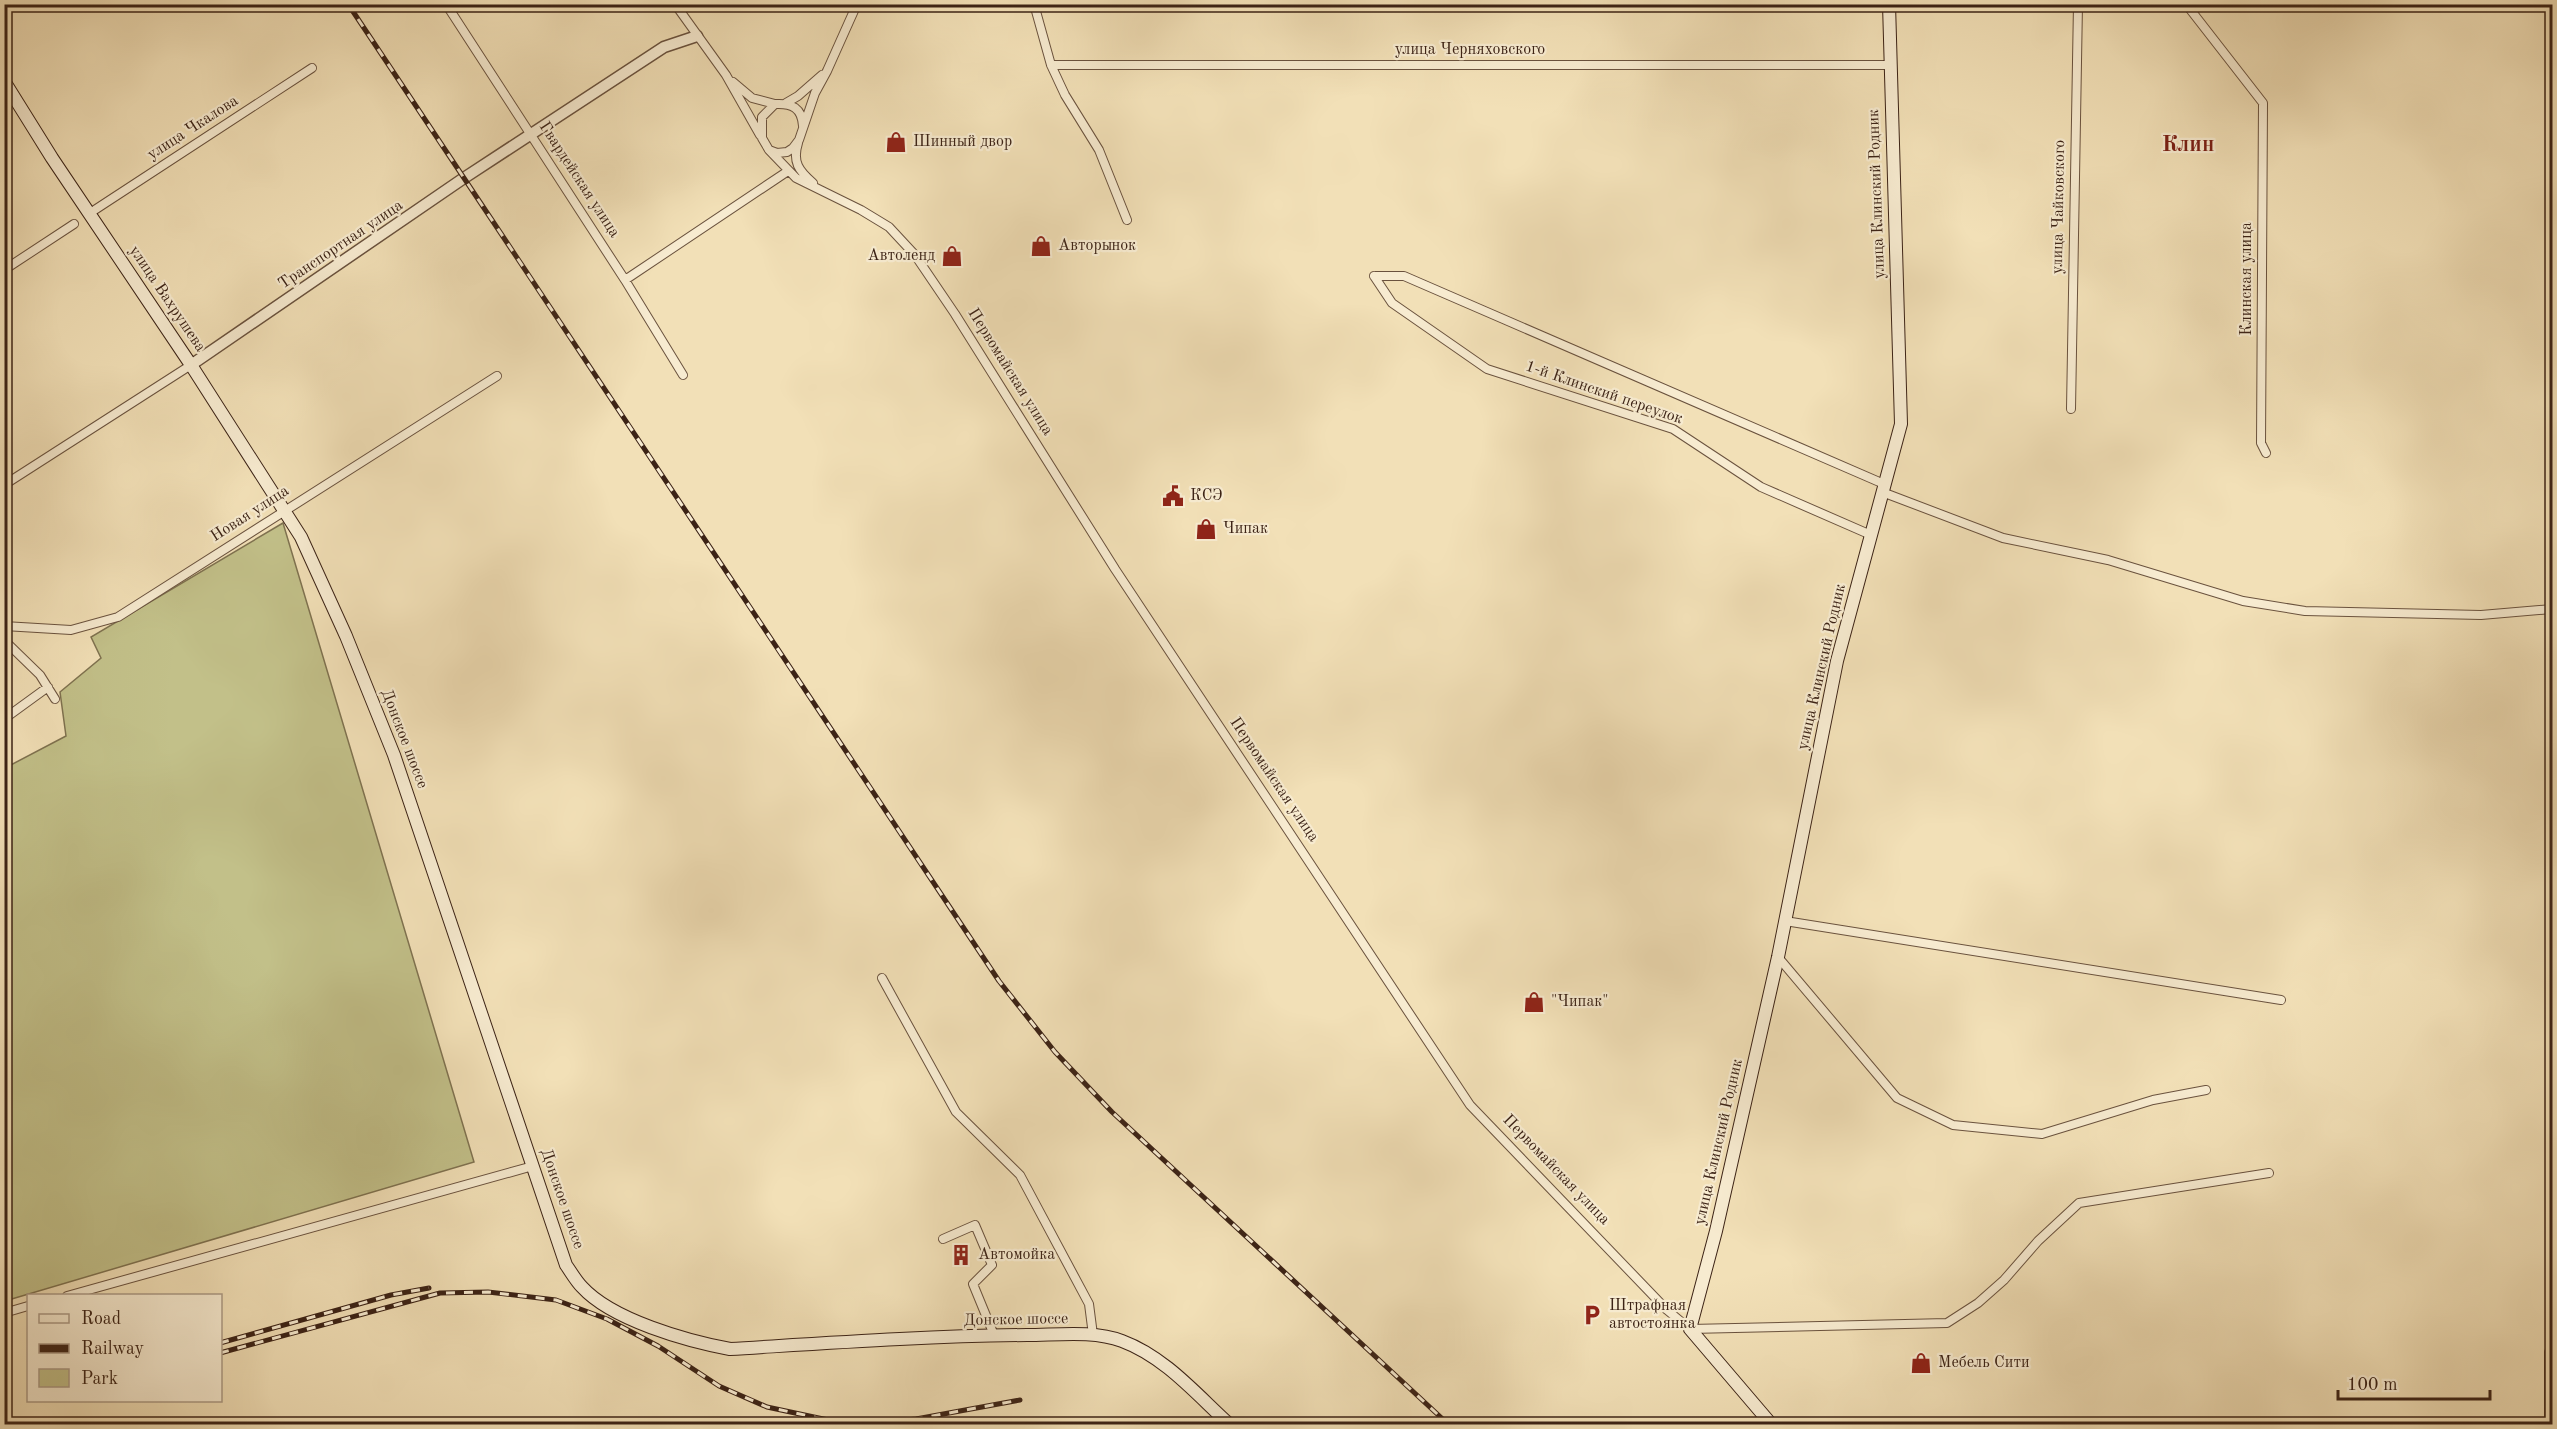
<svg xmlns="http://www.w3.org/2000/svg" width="2557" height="1429" font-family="'Old Standard TT',serif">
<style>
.green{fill:#c2c089;stroke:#7f7250;stroke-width:1.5}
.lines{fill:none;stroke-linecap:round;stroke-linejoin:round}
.minor-casing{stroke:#6a523e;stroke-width:10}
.tertiary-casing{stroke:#6a523e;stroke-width:13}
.secondary-casing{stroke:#3c2316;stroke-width:14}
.minor{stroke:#f7ebd0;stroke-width:8}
.tertiary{stroke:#f7ebd0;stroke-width:10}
.secondary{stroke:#f7ebd0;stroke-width:12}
.rail-casing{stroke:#3c2316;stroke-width:5}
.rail{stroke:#f7ebd0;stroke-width:3;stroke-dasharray:9;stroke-linecap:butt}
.labels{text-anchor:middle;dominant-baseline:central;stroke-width:4.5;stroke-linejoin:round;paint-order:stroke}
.street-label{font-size:16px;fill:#3c2316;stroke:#f7ebd0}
.poi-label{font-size:16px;fill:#3c2316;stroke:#f7ebd0;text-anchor:start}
.district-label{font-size:22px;font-weight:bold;fill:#7a1f14;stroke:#f7ebd0}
</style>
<rect width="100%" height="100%" fill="#f2e0b7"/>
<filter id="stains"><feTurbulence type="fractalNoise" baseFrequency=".00333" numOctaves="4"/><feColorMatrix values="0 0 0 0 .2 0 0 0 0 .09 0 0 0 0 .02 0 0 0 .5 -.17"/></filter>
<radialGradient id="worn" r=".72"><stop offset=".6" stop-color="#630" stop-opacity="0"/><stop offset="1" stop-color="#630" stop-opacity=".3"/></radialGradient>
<path class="green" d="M283,523L474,1162L5,1301V768L66,736L60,692L101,658L91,637Z"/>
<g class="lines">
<defs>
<path id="minor" d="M446,4L625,280L683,375
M675,4L726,75L760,135
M1034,4L1051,65L1065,95L1099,150L1127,220
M2186,4L2263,103L2261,443L2266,453
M1051,65H1890
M733,82L752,98L775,104
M786,103L798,96L822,75
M803,126C802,108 792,103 775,104L762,117V138L769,150L777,153L787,152L793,148L799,140L815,93L827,71L857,4
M798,143C792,162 799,171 813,183
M769,150L796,178L861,210L889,227L915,255L955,314L1115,569L1470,1105L1667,1310L1690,1329L1947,1323L1978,1303L2004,1280L2038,1241L2079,1203L2269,1173
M90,213L312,68
M4,270L74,224
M1374,276L1392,303L1487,369L1673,429L1761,487L1871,535
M1374,276H1404L1884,484
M625,280L788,171
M2071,409L2078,4
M4,485L191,365
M1882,492L2003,538L2108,560L2243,601L2305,611L2481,615L2552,609
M4,626L71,630L118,617L497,376
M4,640L40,675L55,699
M4,719L48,687
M1785,921L2281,1000
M1778,957L1897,1098L1953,1125L2042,1134L2153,1100L2206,1090
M882,978L956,1112L1020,1175L1089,1304L1093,1335
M943,1239L975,1225L992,1265L973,1284L994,1335
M67,1296L533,1166
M4,1313L28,1306
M2549,1352V1424"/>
<path id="tertiary" d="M191,365L464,178L664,47L697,36"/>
<path id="secondary" d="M4,81L52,158L191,365L301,537L346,636L394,755L566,1265C571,1272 576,1281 582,1287C612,1320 687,1341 730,1349C829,1343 928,1336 1027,1335C1056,1335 1094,1330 1122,1341C1165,1357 1196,1394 1229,1424
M1771,1424L1690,1329L1716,1231L1778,957L1837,661L1901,424L1889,4"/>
</defs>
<use href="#minor" class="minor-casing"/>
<use href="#tertiary" class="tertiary-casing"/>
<use href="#secondary" class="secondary-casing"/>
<use href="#minor" class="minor"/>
<use href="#tertiary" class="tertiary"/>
<use href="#secondary" class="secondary"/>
<defs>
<path id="rail" d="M348,4L999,981L1055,1052L1112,1112L1448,1424
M220,1343L391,1295L429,1288
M220,1353L440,1293L488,1292L556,1300L607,1319L658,1346L719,1386L767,1407L828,1420L885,1423
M878,1423L916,1419L1020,1400"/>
</defs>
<use href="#rail" class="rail-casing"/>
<use href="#rail" class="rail"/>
</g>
<defs>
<symbol id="shop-bare" viewBox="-9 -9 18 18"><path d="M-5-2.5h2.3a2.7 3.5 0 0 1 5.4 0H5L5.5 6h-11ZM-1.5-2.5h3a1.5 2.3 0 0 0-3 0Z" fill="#8f2418" stroke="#f7ebd0" stroke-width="2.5" paint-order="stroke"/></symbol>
<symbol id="civic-bare" viewBox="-9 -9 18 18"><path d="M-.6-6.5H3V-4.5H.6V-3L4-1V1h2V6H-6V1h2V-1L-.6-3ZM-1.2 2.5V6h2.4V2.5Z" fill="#8f2418" stroke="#f7ebd0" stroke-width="2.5" paint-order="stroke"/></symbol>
<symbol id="building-bare" viewBox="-9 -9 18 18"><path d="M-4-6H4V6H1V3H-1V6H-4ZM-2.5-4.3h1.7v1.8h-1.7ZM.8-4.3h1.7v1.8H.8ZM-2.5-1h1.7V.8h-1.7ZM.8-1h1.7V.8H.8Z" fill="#8f2418" stroke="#f7ebd0" stroke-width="2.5" paint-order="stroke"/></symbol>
<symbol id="parking-bare" viewBox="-9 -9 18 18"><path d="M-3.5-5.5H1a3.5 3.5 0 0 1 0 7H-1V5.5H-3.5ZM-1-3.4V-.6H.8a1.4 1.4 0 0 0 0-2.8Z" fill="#8f2418" stroke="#f7ebd0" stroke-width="2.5" paint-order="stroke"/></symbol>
</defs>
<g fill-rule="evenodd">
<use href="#shop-bare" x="881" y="127" width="30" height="30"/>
<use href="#shop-bare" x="1026" y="231" width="30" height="30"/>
<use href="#shop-bare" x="937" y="241" width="30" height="30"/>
<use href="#civic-bare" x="1158" y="481" width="30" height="30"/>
<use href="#shop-bare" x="1191" y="514" width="30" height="30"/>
<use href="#shop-bare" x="1519" y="987" width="30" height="30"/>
<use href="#building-bare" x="946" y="1240" width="30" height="30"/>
<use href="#parking-bare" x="1577" y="1300" width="30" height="30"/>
<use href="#shop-bare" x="1906" y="1348" width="30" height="30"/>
</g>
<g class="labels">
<g class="street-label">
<text x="1470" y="50">улица Черняховского</text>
<text transform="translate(193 128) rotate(-33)">улица Чкалова</text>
<text transform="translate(579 180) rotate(57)">Гвардейская улица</text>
<text transform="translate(1877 194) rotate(-92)">улица Клинский Родник</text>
<text transform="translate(2059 207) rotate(-89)">улица Чайковского</text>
<text transform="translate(341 245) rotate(-34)">Транспортная улица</text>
<text transform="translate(2247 279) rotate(-90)">Клинская улица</text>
<text transform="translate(167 299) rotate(56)">улица Вахрушева</text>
<text transform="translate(1010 372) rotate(58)">Первомайская улица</text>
<text transform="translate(1604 393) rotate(19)">1-й Клинский переулок</text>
<text transform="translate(250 514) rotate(-33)">Новая улица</text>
<text transform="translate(1822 667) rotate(-77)">улица Клинский Родник</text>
<text transform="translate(404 739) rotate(69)">Донское шоссе</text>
<text transform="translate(1274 780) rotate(56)">Первомайская улица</text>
<text transform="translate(1719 1142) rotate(-77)">улица Клинский Родник</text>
<text transform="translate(1556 1170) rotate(46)">Первомайская улица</text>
<text transform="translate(562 1199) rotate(71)">Донское шоссе</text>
<text transform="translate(1016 1320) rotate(-1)">Донское шоссе</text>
</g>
<g class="poi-label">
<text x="913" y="142">Шинный двор</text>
<text x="1058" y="246">Авторынок</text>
<text x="935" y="256" text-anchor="end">Автоленд</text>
<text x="1190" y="496">КСЭ</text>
<text x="1223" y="529">Чипак</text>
<text x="1551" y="1002">"Чипак"</text>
<text x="978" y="1255">Автомойка</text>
<text x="1609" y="1306">Штрафная<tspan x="1609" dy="18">автостоянка</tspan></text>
<text x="1938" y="1363">Мебель Сити</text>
</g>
<g class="district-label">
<text x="2188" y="145">Клин</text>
</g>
</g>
<rect width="2557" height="1429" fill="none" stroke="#f2e0b7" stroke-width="24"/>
<rect x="6" y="6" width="2545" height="1417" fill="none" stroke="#3c2316" stroke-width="3"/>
<rect x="12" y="12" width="2533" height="1405" fill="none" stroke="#3c2316" stroke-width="1.5"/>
<rect x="27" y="1294" width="195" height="108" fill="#f7ebd0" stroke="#ac9b86" stroke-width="1.5"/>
<rect x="39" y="1314" width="30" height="9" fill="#f7ebd0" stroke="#ac9b86" stroke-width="1.5"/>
<text x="81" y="1324" font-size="18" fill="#3c2316">Road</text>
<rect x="39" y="1344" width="30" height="9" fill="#3c2316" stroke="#ac9b86" stroke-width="1.5"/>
<text x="81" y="1354" font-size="18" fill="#3c2316">Railway</text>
<rect x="39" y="1369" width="30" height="18" fill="#c2c089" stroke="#ac9b86" stroke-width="1.5"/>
<text x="81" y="1384" font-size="18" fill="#3c2316">Park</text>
<path d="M2338 1390v9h152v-9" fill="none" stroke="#3c2316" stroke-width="3"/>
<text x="2347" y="1390" font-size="18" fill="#3c2316" stroke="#f7ebd0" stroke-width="4.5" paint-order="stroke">100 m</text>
<rect width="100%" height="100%" filter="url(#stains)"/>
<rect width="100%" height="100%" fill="url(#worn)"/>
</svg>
